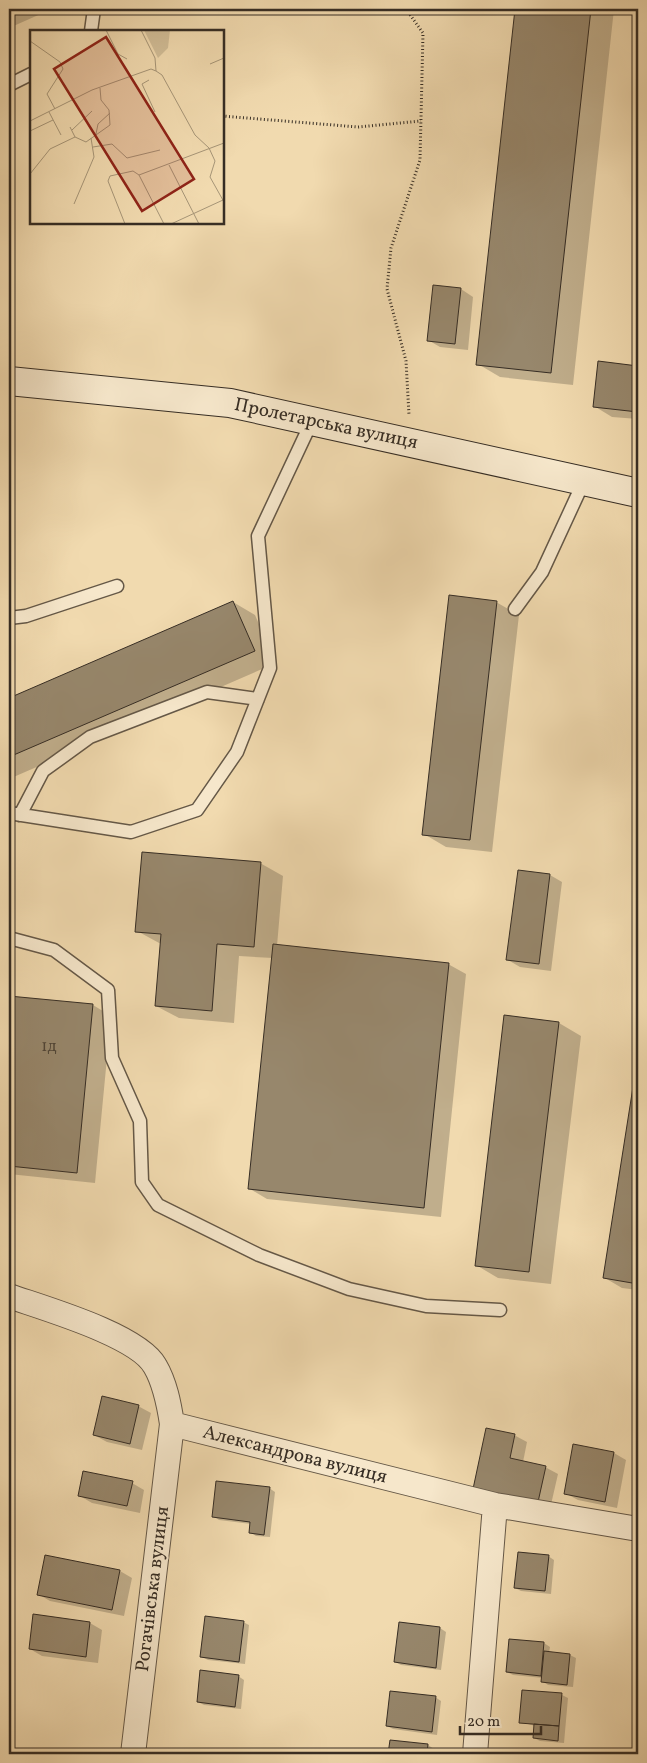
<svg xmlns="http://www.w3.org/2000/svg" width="647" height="1763" font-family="Vollkorn,serif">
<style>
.shadow{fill:#0003}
.building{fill:#97876c;stroke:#362d24}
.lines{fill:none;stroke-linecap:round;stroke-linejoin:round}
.lane-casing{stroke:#655847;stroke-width:15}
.street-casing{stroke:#655847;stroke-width:26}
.secondary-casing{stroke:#362d24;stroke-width:30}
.path{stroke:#362d24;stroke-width:3;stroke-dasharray:1 2.5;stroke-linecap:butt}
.lane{stroke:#f6e7cb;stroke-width:12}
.street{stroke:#f6e7cb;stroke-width:24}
.secondary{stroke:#f6e7cb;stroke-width:28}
.labels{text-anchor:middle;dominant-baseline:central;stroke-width:4;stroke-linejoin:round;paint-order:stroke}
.number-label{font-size:16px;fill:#4e4436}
.street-label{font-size:19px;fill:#362d24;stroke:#f6e7cb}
.inset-road{fill:none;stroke:#a69577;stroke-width:1}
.view{fill:#8f2418;fill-opacity:0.15;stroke:#8f2418;stroke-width:2.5}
.inset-edge{fill:none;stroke:#362d24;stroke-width:2.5}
</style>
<rect width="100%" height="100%" fill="#f1daaf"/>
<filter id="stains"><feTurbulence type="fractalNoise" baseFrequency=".004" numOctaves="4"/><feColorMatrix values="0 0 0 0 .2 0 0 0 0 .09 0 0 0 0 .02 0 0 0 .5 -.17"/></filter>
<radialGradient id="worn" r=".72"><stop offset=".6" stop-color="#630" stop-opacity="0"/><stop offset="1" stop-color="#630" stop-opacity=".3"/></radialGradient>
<path class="shadow" d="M9,9H52L9,28Z
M516,9H614L573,385L500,377L478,364Z
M461,289L473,297L468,350L440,347L428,340Z
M599,363L638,367V419L612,417L594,406Z
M233,602L255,615L276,663L9,779V699Z
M496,602L519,615L492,852L446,847L424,834Z
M260,863L283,876L277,946L448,964L466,974L441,1217L267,1199L250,1189L273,958L239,956L234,1023L179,1018L156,1006L161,944L137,931Z
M550,875L562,882L551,971L520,967L508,960Z
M9,997L93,1005L111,1016L95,1183L9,1174Z
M559,1023L581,1036L551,1284L498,1278L476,1265Z
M638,1063V1290L622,1288L605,1278Z
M138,1406L151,1413L142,1450L107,1442L94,1435Z
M514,1435L527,1442L523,1462L545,1467L558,1474L550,1509L487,1495Z
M574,1446L614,1453L626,1460L617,1508L578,1500L565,1493Z
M132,1483L144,1490L140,1513L92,1503L80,1496Z
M269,1488L275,1492L270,1537L256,1536L250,1532L251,1524L219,1520L213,1516Z
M46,1556L120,1571L132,1578L124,1616L50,1601L38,1594Z
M548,1556L554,1560L551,1594L521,1591L515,1588Z
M243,1622L249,1625L245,1664L208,1660L202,1657Z
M90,1623L102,1630L98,1663L42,1656L30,1649Z
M400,1623L440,1628L446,1632L441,1670L401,1665L395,1662Z
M510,1640L544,1643L550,1647L549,1653L570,1655L576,1658L573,1687L548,1685L542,1681L543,1678L513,1675L507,1672Z
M238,1676L244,1680L241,1709L204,1705L198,1702Z
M562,1695L568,1698L564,1743L540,1741L534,1738L535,1726L521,1722Z
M435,1697L441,1701L437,1735L393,1729L387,1726Z
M391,1741L428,1745L434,1749L433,1754H389Z"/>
<path class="building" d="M515,9H591L551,373L476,365Z
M433,285L461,288L455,344L427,341Z
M598,361L638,366V412L593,407Z
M449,595L497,601L470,840L422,835Z
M233,601L255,651L9,757V698Z
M142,852L261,862L254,947L217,944L212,1011L155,1006L161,934L135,932Z
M518,870L550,874L539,964L506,960Z
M273,944L449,963L424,1208L248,1189Z
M9,996L93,1004L77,1173L9,1166Z
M504,1015L559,1022L529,1272L475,1266Z
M638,1055V1284L603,1278Z
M102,1396L139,1405L130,1444L93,1435Z
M486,1428L515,1434L510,1458L546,1466L538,1502L473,1489Z
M573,1444L614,1452L605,1502L564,1494Z
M83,1471L133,1481L127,1506L78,1496Z
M216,1481L270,1487L264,1535L249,1533L250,1522L212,1517Z
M518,1552L549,1555L545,1591L514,1588Z
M45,1555L120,1570L112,1610L37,1595Z
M33,1614L90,1622L86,1657L29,1649Z
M205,1616L244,1621L239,1662L200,1657Z
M399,1622L440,1627L436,1668L394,1662Z
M509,1639L544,1642L541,1676L506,1672Z
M544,1651L570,1654L567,1685L541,1682Z
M200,1670L239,1675L235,1707L197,1702Z
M522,1690L562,1693L559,1726L519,1723Z
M390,1691L436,1696L432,1732L386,1726Z
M534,1724L559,1726L558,1741L533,1738Z
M390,1740L428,1744L427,1754H388Z
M187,1749L227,1754H187Z"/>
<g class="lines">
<defs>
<path id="lane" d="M91,31L94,9
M9,85L31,74
M515,609L542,572L584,481
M9,618L26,616L117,586
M9,813L131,832L197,810L237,752L270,668L258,536L312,421
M20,815L43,771L90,737L207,692L258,699
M9,938L54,950L108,990L112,1058L140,1121L142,1182L158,1205L259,1255L349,1289L426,1306L500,1310"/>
<path id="street" d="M9,1296C43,1308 138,1335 155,1366C165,1383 169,1404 172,1424L495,1505L638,1529
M133,1754L172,1424
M475,1754L495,1505"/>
<path id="secondary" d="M9,381L230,403L638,493"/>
</defs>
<use href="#lane" class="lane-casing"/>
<use href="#street" class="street-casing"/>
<use href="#secondary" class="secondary-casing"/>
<path class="path" d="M406,9L423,33L420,160L391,248L387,289L406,361L409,415
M222,116L358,127L421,121"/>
<use href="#lane" class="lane"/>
<use href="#street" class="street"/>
<use href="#secondary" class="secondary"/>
</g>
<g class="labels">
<g class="number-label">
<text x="49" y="1047">1д</text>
</g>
<g class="street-label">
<text transform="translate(326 424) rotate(12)">Пролетарська вулиця</text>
<text transform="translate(295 1455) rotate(14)">Александрова вулиця</text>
<text transform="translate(153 1589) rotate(-83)">Рогачівська вулиця</text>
</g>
</g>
<g transform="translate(30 30)">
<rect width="194" height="194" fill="#f1daaf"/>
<path d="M114,0H140L138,18L128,28Z" fill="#d1bd97"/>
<path class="inset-road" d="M76,0L88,24L97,29M111,0L125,28L126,41M0,11L30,32L33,39L17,64L25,79M180,34L194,28M119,50L112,54L125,82M19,82L31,105M0,91L62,60L121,39L126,41L132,45L165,105L179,118L185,131L180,147L194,172M40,97L45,107L56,112L80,95L79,80L71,70L70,58M42,100L62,81M0,101L23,90M66,104L68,94L80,83M63,117L82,114L97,128L130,120M139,135L169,194M0,144L20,119L45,107M109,145L134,194M44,174L64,127L61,108M95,194L78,151L80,146L103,141L109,145L194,113M141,194L193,170"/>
<path class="view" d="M76,7L164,149L112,181L24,39Z"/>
<rect width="194" height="194" class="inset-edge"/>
</g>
<rect width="647" height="1763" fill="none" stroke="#f1daaf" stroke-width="30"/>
<rect x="10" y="10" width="627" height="1743" fill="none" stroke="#362d24" stroke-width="2.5"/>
<rect x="15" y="15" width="617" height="1733" fill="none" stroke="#362d24"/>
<path d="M460 1726v8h81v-8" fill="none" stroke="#362d24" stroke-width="2.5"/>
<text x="467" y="1726" font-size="15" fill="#362d24" stroke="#f6e7cb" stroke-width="4" paint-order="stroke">20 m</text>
<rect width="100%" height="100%" filter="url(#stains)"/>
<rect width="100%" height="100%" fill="url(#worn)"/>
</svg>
